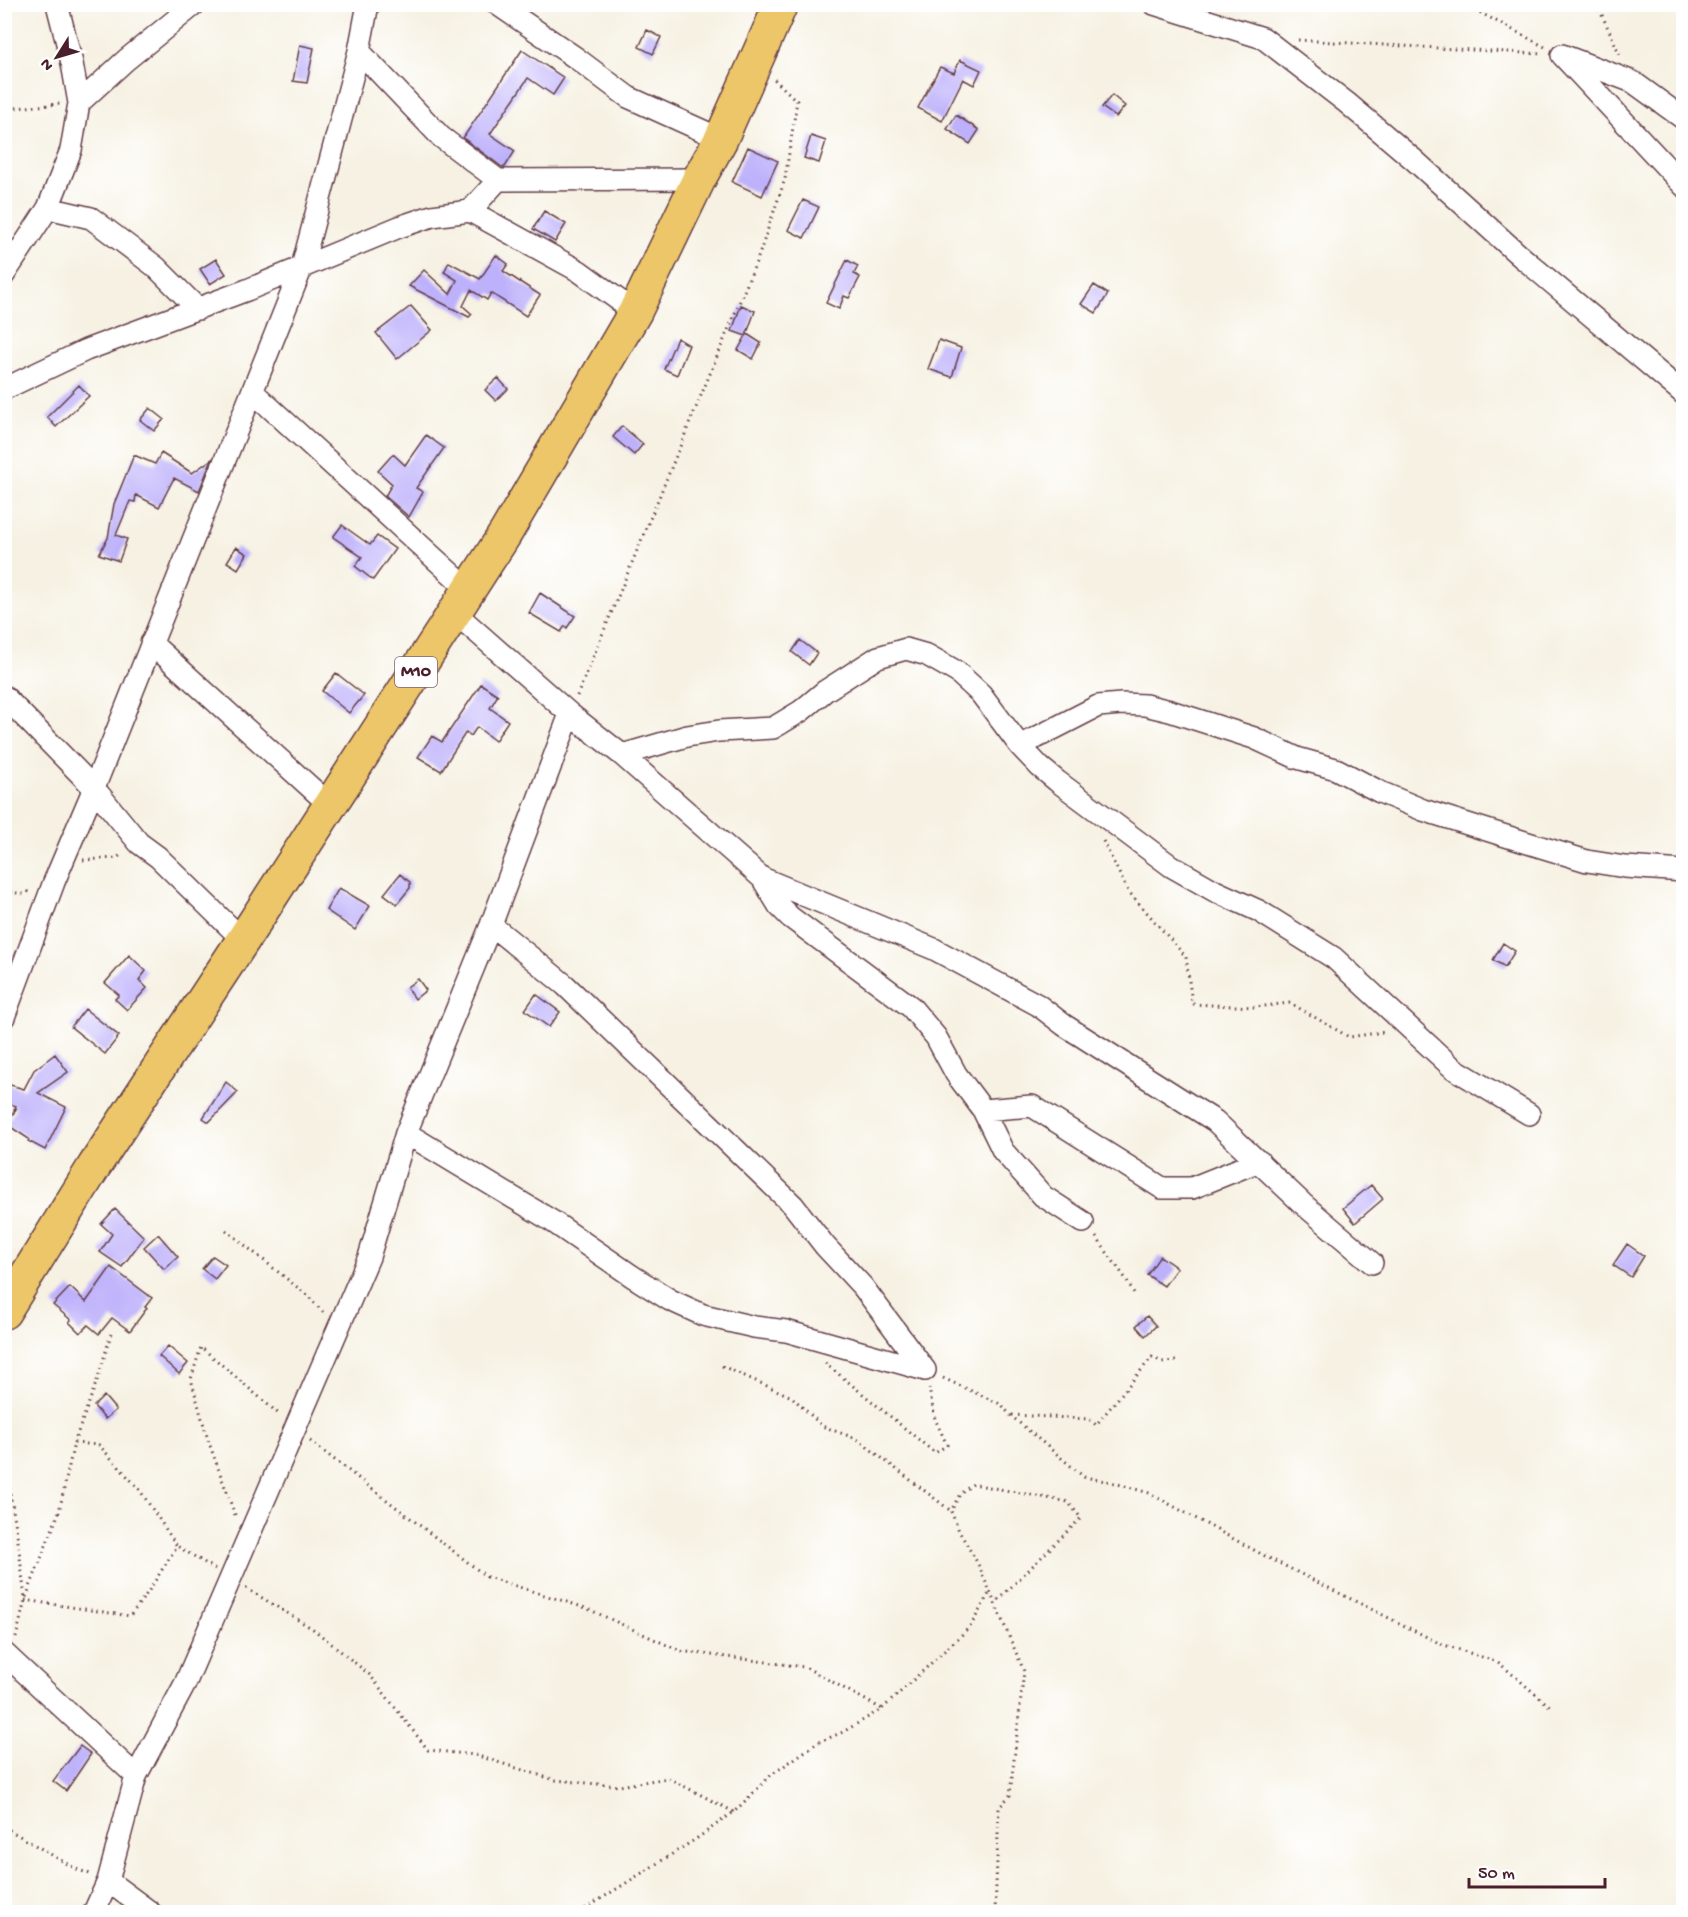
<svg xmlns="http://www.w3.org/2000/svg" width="1688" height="1917" font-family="'Gochi Hand',sans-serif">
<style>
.building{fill:#beb1fb}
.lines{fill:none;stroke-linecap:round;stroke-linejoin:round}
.minor-casing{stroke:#643e46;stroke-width:24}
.primary-casing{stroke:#643e46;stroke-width:36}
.path{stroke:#643e46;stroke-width:3;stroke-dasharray:1.5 4.5;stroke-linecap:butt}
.minor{stroke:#fff;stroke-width:21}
.primary{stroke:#ecc669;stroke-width:33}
.labels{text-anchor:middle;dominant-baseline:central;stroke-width:4.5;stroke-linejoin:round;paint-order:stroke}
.shield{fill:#fff;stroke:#80626b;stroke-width:1.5}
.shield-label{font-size:18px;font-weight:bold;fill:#4a1f2b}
</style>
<rect width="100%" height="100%" fill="#fff"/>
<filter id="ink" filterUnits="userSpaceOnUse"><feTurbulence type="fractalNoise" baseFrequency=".0167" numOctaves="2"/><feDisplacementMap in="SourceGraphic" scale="12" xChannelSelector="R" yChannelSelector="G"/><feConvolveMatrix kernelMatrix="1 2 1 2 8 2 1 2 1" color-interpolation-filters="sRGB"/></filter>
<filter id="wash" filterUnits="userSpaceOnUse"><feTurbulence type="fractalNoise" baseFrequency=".008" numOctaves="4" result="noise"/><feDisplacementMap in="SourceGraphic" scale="24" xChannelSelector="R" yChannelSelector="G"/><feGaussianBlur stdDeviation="1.35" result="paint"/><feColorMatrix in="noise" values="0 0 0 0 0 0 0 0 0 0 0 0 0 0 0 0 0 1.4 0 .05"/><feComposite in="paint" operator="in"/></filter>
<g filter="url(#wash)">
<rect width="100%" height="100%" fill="#f6f1e2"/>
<g id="blocks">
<path class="building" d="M647,30L661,37L653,54L639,47Z
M300,45L314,48L307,83L293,81Z
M522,50L564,78L553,95L528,78L490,134L515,151L505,167H502L463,138Z
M960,60L981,70L974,85L963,79L942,121L918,108L940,67L954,73Z
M1112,95L1125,106L1116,117L1102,107Z
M956,115L979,130L970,144L947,129Z
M811,136L826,141L819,163L804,158Z
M748,147L778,161L762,196L732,182Z
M803,200L819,207L804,238L788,230Z
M544,211L566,224L555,242L533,229Z
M496,255L508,264L503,271L540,295L526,316L491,293L487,300L471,290L463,306L472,314L469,317L409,286L424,270L450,294L457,280L444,272L449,262L480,279Z
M216,259L226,274L210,284L200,269Z
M847,260L858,266L854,274L860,277L849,298L844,296L839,309L826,303Z
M1094,285L1108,294L1096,313L1081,304Z
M741,305L755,311L746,336L732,331Z
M411,306L432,330L397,359L376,333Z
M747,334L761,343L753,359L738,350Z
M677,338L689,345L677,375L664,369Z
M939,340L961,348L952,377L928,369Z
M498,378L508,389L496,401L485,390Z
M79,385L89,396L56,427L47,417Z
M150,408L164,419L154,431L140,420Z
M622,426L643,444L634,455L613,437Z
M426,435L444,448L416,488L423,492L409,517L385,496L392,484L378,471L393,454L405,465Z
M161,453L192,473L212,459L199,491L174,478L159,507L136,495L135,502L130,501L116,535L127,539L119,561L99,554L108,538L114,504L134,455L155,464Z
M342,525L370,545L377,536L395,549L373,580L355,566L362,557L333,537Z
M236,547L247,554L238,569L227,562Z
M540,593L575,616L567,628L565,626L561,632L529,613Z
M800,640L817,653L809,665L792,652Z
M336,673L364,695L349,713L322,691Z
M481,684L498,695L490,708L508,721L495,741L477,727L471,736L466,732L441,771L418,757L432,736L442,742Z
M400,874L410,882V888L397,904L384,894Z
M339,888L370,906L355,930L326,910Z
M1503,943L1515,951L1505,967L1493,960Z
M129,955L146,971L139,980L147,988L127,1010L115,999L119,995L105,983Z
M418,979L426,990L415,999L407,987Z
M536,994L560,1012L549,1027L525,1010Z
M85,1009L119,1036L105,1054L71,1027Z
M55,1054L68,1072L38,1093L66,1107L45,1150L28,1141L29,1139L6,1124L17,1108L14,1110L16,1106L4,1102V1083L24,1089L34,1070Z
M226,1082L238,1092L209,1122L203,1118Z
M1371,1185L1383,1199L1355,1223L1343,1208Z
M115,1209L144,1237L122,1267L100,1252L112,1234L101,1224Z
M158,1234L178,1257L164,1269L144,1247Z
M1627,1244L1644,1256L1631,1277L1613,1265Z
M213,1256L226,1265L215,1279L202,1269Z
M1160,1256L1177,1268L1164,1286L1147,1275Z
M111,1267L152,1298L145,1307L147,1308L130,1331L112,1318L99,1334L88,1325L80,1333L69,1322L71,1320L53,1305L70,1287L86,1302Z
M1147,1316L1156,1326L1145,1336L1136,1326Z
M168,1346L188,1363L179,1374L159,1356Z
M104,1396L116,1410L105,1419L94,1406Z
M80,1746L91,1754L66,1791L53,1781Z"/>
</g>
</g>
<g filter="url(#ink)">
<use href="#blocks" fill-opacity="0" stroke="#643e46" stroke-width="1.5"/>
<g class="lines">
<defs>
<path id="minor" d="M497,4L576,58L628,97L721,139
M1154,4L1263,38L1347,103L1413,159L1518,254L1684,394
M359,51L368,4
M79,103L126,60L195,4
M1684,119L1633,82L1562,55L1684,186
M48,208L91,218L156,267L198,309
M470,211L498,180
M4,275L48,208L71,150L79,103L72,63L57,4
M4,389L86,350L247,290L399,227L432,216L470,211L579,271L635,312
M253,392L469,590
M151,643L330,805
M4,696L94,788L139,843L158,857L243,940
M570,714L622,755L762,878L934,949L971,969L1038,1005L1064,1025L1215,1121L1303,1204L1372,1263
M1020,746L1040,767L1057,781L1171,866L1215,891L1259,911L1334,958L1453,1068L1529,1114
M622,755L687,736L719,731L773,728L801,711L825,691L878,657L906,649L927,655L957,672L981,694L1020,746L1098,706L1121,704L1145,705L1170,711L1254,738L1297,758L1336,769L1380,792L1423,810L1528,843L1587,861L1625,867L1684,871
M762,878L779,906L790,917L911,1007L936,1037L956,1074L983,1110L1003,1151L1043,1196L1083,1222
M491,925L565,985L793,1205L825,1246L863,1287L925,1370
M4,1017L54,882L94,788L302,267L359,51L441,137L498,180L699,179
M983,1110L1032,1106L1162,1188H1192L1259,1161
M406,1133L552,1221L632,1276L670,1300L703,1315L754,1327L786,1331L925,1370
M4,1653L136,1776
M108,1881L150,1912
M94,1912L108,1881L136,1776L185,1684L369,1257L406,1133L491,925L570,714L454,612"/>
<path id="primary" d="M4,1312L95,1165L243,940L505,534L635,312L699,179L721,139L781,4"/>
</defs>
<use href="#minor" class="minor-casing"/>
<use href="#primary" class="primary-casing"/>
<path class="path" d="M1464,4L1545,47
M1597,4L1621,57
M1298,40L1543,54
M4,109L60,104
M577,696L759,255L785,179L797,101L774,79
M1103,841L1128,891L1186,957L1192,1004L1255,1007L1290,1003L1349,1037L1384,1032
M83,860L117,858L123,853
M4,891L23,894L32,890
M226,1230L307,1295L323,1312
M1096,1237L1126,1279L1134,1293
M825,1363L935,1453L947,1445L935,1419L929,1388
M722,1366L792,1397L822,1426L857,1439L951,1511
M943,1378L1002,1405L1010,1415L1084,1477L1111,1482L1149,1493L1265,1556L1441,1644L1498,1662L1553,1709
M1012,1415L1089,1419L1096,1425L1152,1357L1162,1362L1176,1361
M310,1441L487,1577L586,1608L680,1651L805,1667L882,1709
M74,1443L99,1445L139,1489L177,1546
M4,1458L17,1533L25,1598
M235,1515L208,1440L191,1379L201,1347L280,1415
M246,1588L313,1629L370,1675L428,1750L475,1755L555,1780L619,1786L668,1778L734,1812
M25,1600L130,1616L148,1592L177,1546L215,1569
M16,1638L25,1600L59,1512L74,1443L98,1378L111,1334
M4,1827L76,1869L90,1874
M580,1912L696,1839L734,1812L771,1775L817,1743L843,1732L882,1709L970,1627L990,1592
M995,1912L999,1808L1010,1795L1024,1671L978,1564L959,1531L951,1511L960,1494L973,1484L1068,1502L1081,1518L995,1603"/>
<use href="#minor" class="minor"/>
<use href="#primary" class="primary"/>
</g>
</g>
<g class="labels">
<rect class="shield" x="395" y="657" width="42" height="30" rx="4.5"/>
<g class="shield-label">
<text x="416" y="672">M10</text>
</g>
</g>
<rect width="1688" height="1917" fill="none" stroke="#fff" stroke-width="24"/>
<g transform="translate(57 57) rotate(233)" stroke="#ffffff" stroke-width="4.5" paint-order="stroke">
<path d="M0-4.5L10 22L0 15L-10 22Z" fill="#4a1f2b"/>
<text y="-9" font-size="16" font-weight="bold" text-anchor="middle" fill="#4a1f2b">N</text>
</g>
<path d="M1469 1878v9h136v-9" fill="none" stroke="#4a1f2b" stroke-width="3"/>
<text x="1478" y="1878" font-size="18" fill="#4a1f2b" stroke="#ffffff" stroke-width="4.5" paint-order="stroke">50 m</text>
</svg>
